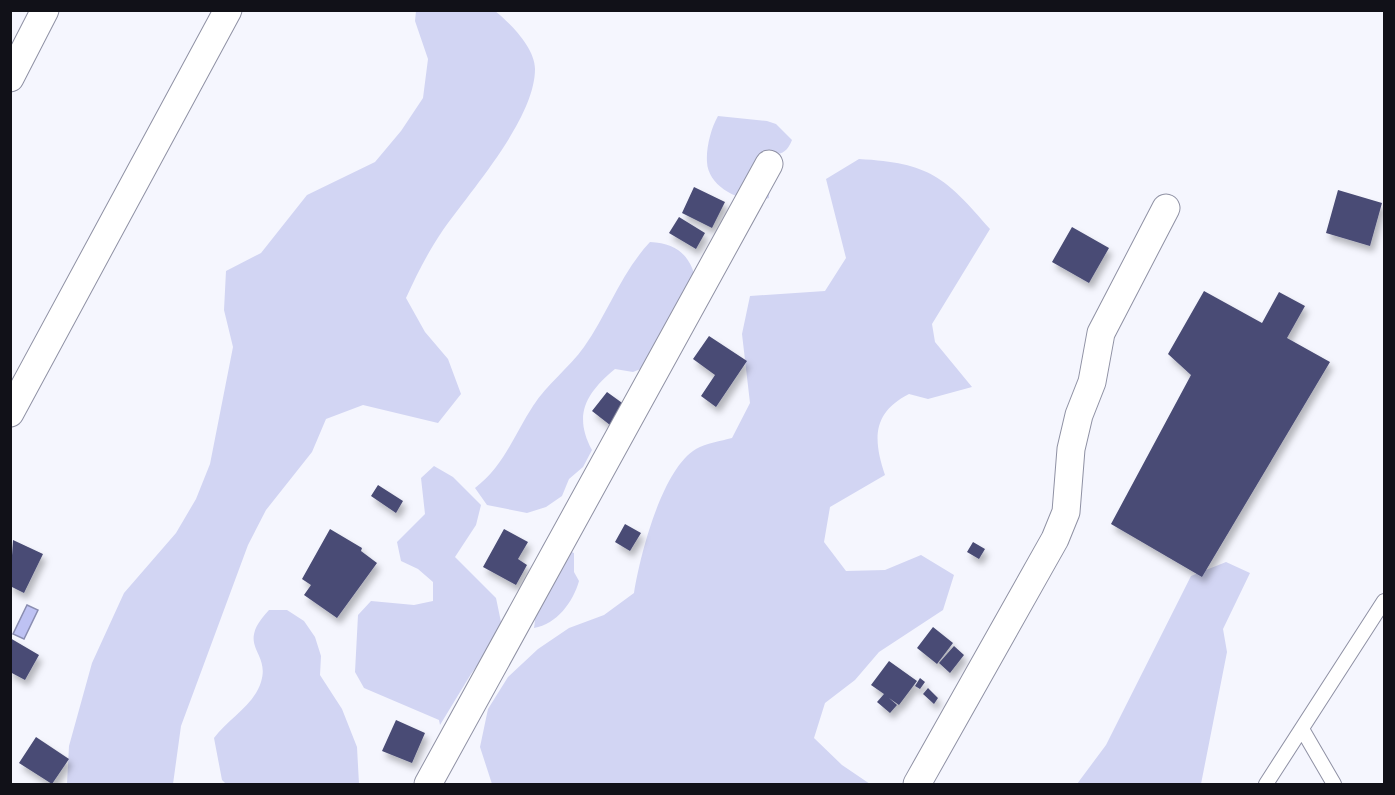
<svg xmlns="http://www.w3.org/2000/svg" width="1395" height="795" font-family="'Noto Sans',sans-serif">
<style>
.green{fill:#d2d5f3}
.water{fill:#bec2f3;stroke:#8a8db1;stroke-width:1.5}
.building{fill:#494b74;filter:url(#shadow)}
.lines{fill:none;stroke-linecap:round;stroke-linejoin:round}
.lane-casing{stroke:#8f91a4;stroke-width:16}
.street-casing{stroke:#8f91a4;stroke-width:29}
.lane{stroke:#fff;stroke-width:14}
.street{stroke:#fff;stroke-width:27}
</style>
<defs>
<filter id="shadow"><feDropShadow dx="3.5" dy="6" stdDeviation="3" flood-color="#0004"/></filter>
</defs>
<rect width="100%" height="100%" fill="#f5f6fe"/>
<path class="green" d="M416,11H495C510,23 535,48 535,69C535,119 471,190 443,230C428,252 417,274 406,298L425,332L448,359L461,394L438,423L363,405L326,419L312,452L266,510L248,545L181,726L173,784H67L69,746L92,663L124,593L176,533L196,499L210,464L233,347L224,310L226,271L261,253L307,195L375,162L401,131L423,98L428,59L415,21Z
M718,116L767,121L776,124L792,140C787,152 782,155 770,154L769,198C747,206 708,189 707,162C706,148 711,128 718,116Z
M859,159C930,163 945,177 990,229L932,324L935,342L972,387L928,399L909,394C872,413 873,439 885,475L830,507L824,542L846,571L885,570L921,555L954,575L943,610L879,652L855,680L825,703L814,738L842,765L870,784H492L480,747L488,709L508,677L538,649L569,628L604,615L634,593C640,555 662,469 696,449C706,443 721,441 732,438L750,403L742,334L750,296L825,291L846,258L826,179Z
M650,242C680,243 693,259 697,287L651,365L633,372L615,369C586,393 573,415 592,450L583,467L569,479L562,496L546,507L527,513L487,505L475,488C504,466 514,435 533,406C547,384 569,368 584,347C608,313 621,273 650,242Z
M434,466L453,477L481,505L476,525L455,557L496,598L501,622L495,641L471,674L440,725L439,720L364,688L355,672L358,615L371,601L414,605L433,601V582L418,569L401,561L397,542L425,514L421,478Z
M546,540L574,553V572L579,581C573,602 557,624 534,628C539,598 528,567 546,540Z
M1226,562L1250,573L1223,629L1227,652L1201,784H1077L1106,745L1191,576Z
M269,610H287L304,621L315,637L321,656L320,675L342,709L357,747L359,784H226L222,780L214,738C228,719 254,705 261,682C271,650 234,647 269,610Z"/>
<path class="water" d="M27,605L38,610L24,639L13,634Z"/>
<path class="building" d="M694,187L725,202L712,228L682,213Z
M1338,190L1382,203L1370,246L1326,233Z
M679,217L705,233L696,249L669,233Z
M1072,227L1109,248L1089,283L1052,262Z
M1204,291L1262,323L1279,292L1305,306L1287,338L1330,362L1202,577L1111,524L1191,375L1168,354Z
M709,336L747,361L716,407L701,396L715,375L693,359Z
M607,392L625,405L610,425L592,411Z
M378,485L403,501L396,513L371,496Z
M625,524L641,533L630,551L615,542Z
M330,529L362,548L361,551L377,563L337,618L304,595L311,585L302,579Z
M504,529L528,542L518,559L527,565L516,585L483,567Z
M13,540L43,554L24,593L10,586Z
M973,542L985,549L979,559L967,552Z
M933,627L953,643L937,664L917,648Z
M10,638L39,655L25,680L10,672Z
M954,646L964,655L950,673L939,663Z
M889,661L917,681L899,705L889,698L897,705L890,713L877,702L884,694L871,685Z
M920,678L925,682L920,689L915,686Z
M928,688L938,698L934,704L923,694Z
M396,720L425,733L412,763L382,751Z
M36,737L69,759L52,784L19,763Z"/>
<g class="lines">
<defs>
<path id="lane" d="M1302,729L1334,784
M1266,784L1384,601"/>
<path id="street" d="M10,78L45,10
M10,413L228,10
M428,784L769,164
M917,784L1055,539L1066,512L1071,449L1079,415L1092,382L1101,333L1166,208"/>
</defs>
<use href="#lane" class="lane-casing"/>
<use href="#street" class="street-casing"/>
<use href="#lane" class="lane"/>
<use href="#street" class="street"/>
</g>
<rect width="1395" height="795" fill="none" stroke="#111118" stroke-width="24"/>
</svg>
